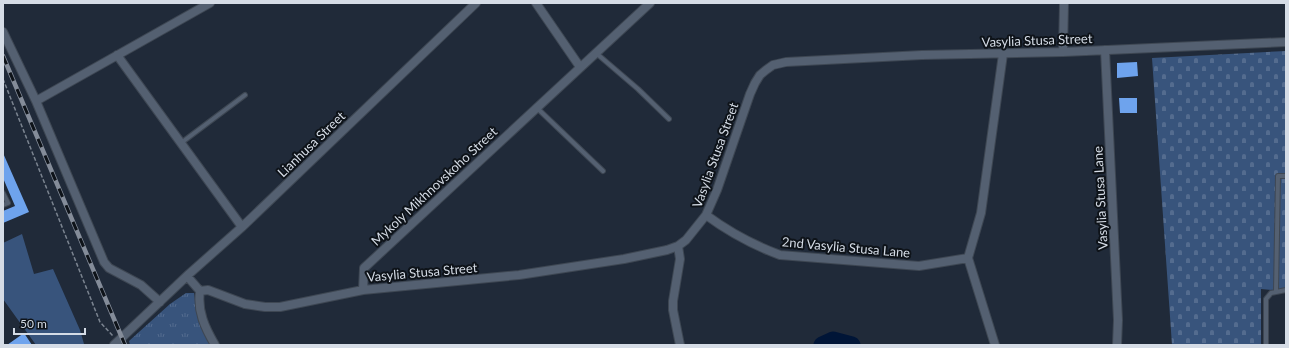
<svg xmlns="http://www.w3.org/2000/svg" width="1289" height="348" font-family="Lato,sans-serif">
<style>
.grass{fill:url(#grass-tufts)}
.cemetery{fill:url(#cemetery-stones)}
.garden{fill:#38547c}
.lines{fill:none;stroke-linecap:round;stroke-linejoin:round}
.river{stroke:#001537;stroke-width:17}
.building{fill:#6ea3ed}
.lane-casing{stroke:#3e4753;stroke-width:6}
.street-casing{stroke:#3e4753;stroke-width:10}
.path{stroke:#7b8490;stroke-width:1.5;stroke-dasharray:4 2;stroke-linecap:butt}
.lane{stroke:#546071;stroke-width:4}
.street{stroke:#546071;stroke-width:8}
.rail-casing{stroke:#848c99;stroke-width:4.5}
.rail{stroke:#0e1319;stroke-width:3;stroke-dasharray:9;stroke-linecap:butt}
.labels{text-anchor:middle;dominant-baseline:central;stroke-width:4;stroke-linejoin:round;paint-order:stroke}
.street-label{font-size:13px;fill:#d5dce6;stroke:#0e1319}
</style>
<defs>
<pattern id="grass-tufts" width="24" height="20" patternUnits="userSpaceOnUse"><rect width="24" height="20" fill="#38547c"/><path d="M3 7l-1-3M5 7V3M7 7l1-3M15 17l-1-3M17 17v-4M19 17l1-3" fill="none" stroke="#546c8f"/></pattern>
<pattern id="cemetery-stones" width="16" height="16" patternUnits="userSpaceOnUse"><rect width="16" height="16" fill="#38547c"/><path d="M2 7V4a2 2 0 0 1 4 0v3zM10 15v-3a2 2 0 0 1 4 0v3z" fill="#546c8f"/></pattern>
</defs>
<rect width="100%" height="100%" fill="#202a39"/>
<path class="grass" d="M186,293H194C197,313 201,327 210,345H130L129,341L170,304Z"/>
<path class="cemetery" d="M1286,51V291L1261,289V345H1172L1152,58Z"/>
<path class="garden" d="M22,234L34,274L53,269L80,330L84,344L82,345H36L3,299V243Z"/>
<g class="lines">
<path class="river" d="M822,345L833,340L852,345"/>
</g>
<path class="building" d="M1137,62L1138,76L1117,78V63Z
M1119,98H1137V113H1120Z
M3,153L29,212L3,223V211L15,206L3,178Z
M24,333L32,345H7Z"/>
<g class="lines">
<defs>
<path id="lane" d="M596,53L638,89L669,119
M537,108L603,171
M181,143L245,95
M3,193L8,203L3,205
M1276,291L1278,176H1286
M1266,345V299L1271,293L1286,290"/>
<path id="street" d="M536,3L580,67
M3,32L36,101L210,3
M1105,50L1118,320L1117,345
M1063,52L1064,3
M117,55L242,227
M36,101L104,262L109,268L141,285L160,302
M706,215C729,232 753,245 780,255L919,266L968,258
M678,246L680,259L673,301V310L680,345
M187,276L200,291
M363,290L364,268L650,3
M114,345L189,274L242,227L476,3
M215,345C205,328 197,311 200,291L208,290L216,293L245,304L265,307H280L363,290L519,275L624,259L667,250L678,246L686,240L706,215L717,190L750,94L755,83L760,75L766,70L773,65L786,62L922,55L1063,52L1286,42
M995,345L968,258L981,213L1003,54"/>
</defs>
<use href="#lane" class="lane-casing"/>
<use href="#street" class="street-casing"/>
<path class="path" d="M3,79L100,322L113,336"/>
<use href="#lane" class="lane"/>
<use href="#street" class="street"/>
<defs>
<path id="rail" d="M3,56L125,345"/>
</defs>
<use href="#rail" class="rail-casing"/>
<use href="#rail" class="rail"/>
</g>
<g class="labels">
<g class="street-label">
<text transform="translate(1037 40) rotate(-2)">Vasylia Stusa Street</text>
<text transform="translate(311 144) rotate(-44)">Lianhusa Street</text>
<text transform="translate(715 155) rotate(-70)">Vasylia Stusa Street</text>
<text transform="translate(434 186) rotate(-43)">Mykoly Mikhnovskoho Street</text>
<text transform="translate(1100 198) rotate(-93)">Vasylia Stusa Lane</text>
<text transform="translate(846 247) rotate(5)">2nd Vasylia Stusa Lane</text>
<text transform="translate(422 272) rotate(-5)">Vasylia Stusa Street</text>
</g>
</g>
<rect width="1289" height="348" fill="none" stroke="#d5dce6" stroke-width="8"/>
<path d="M14 328v6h71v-6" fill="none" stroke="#d5dce6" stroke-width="2"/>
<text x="20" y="328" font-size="12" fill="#d5dce6" stroke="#0e1319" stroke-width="3" paint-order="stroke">50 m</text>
</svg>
